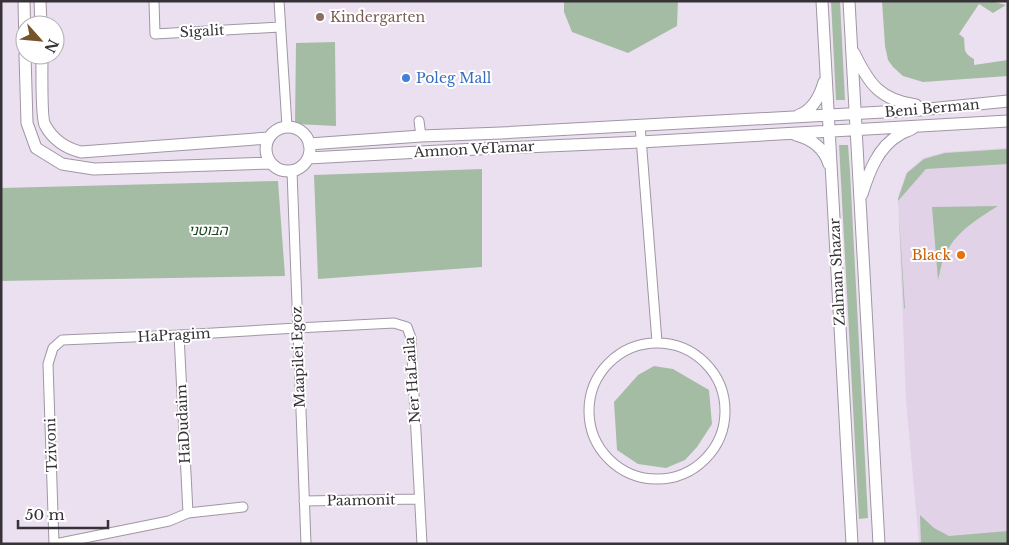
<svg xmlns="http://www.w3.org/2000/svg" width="1009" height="545" font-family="'Libre Baskerville','Noto Sans Hebrew',serif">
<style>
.built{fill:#e1d2e8}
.green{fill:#a5bca4}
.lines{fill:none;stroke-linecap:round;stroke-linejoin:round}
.minor-casing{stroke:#a096a4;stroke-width:11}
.tertiary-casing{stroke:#a096a4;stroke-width:13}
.minor{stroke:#fff;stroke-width:9}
.tertiary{stroke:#fff;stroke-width:11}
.education-dot{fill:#8d6e63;stroke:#fff;stroke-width:2}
.shop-dot{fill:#3f7fe0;stroke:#fff;stroke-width:2}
.food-dot{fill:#e8710a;stroke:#fff;stroke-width:2}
.labels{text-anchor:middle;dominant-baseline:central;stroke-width:4;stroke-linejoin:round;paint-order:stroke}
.education-label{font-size:14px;fill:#785e54;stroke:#fff;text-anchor:start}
.street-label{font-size:14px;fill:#363238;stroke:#fff}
.shop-label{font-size:14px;fill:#366cbe;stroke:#fff;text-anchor:start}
.park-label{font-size:14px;font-style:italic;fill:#1a451d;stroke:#fff}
.food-label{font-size:14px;fill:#c56008;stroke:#fff;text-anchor:end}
</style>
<rect width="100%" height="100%" fill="#ebe0ef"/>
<path class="built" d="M1008,148V544H919L906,401L898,197L906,173L923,158L945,152Z"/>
<path class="green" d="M564,1H678L677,26L628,53L572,32L564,12Z
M831,1H840L845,100H836Z
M882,1H991L1006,5L993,13L979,4L959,34L964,38C965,49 963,53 974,59V65L1008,60V76L923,82L903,76L893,67L888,60L885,46Z
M335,42L336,126L295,124L296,43Z
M839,145H848L850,171L868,518L859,519Z
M1008,149V164L926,169L898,201L905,308L904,309L898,199L907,173L924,159L945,153Z
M482,169V267L318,279L314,175Z
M278,181L285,276L1,281V188Z
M998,206C976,220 955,232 944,257C941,264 940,273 938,280L932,207Z
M654,366L673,369L709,390L712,424L697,447L685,460L666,468L638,464L617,450L614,402L638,375Z
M920,515L934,528L949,536L1008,531V544H921Z"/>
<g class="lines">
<defs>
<path id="minor" d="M154,1L155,34L280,27
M279,1L287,126
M419,121L421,136
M640,125L657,342
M292,171L306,544
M179,335L188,513
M589 411a68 68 0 1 1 136 0a68 68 0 1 1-136 0Z
M304,501L419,499
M54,544L48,364L53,348L62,340L179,335L297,328L394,323L407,327L411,338L422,544
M55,544L169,521L188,513L243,507"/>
<path id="tertiary" d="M24,1L25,46
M40,1L41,25
M822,1L852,544
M849,1L879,544
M854,53C869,84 880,100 916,105
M25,55L27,123L36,148L62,164L94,169L271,163
M42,55C42,66 41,119 45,125C53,140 65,148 81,152L268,138
M799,115C813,110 820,96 824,82
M266 149a22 22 0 1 1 44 0a22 22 0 1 1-44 0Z
M796,135C811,139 824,148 829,164
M309,144L421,136L501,133L919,110L1008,101
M308,158L477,149L640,142L1008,121
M862,194C869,172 878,147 899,135C903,132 909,131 913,128"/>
</defs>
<use href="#minor" class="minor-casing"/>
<use href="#tertiary" class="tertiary-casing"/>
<use href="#minor" class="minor"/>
<use href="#tertiary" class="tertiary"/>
</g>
<circle class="education-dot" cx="320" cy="17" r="5"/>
<circle class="shop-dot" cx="406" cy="78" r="5"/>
<circle class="food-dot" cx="961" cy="255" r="5"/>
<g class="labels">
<g class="education-label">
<text x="330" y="17">Kindergarten</text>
</g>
<g class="street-label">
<text transform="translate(202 31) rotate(-3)">Sigalit</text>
<text transform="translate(932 108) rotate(-5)">Beni Berman</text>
<text transform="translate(474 149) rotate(-3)">Amnon VeTamar</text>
<text transform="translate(837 272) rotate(-93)">Zalman Shazar</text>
<text transform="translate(174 335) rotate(-3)">HaPragim</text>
<text transform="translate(298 357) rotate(-92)">Maapilei Egoz</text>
<text transform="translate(412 380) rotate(-94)">Ner HaLaila</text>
<text transform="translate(183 424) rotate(-93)">HaDudaim</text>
<text transform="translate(51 445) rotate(-92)">Tzivoni</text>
<text transform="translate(361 500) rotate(-1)">Paamonit</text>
</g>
<g class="shop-label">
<text x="416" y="78">Poleg Mall</text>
</g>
<g class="park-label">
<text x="208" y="230">הבוטני</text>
</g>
<g class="food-label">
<text x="951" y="255">Black</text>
</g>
</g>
<rect width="1009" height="545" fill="none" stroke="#363238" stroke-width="5"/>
<g transform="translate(40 40) rotate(117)"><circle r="24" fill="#ffffff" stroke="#afadaf"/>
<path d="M0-4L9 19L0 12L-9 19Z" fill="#77552c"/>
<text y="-8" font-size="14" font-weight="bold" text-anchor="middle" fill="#363238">N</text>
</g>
<path d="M18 520v8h90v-8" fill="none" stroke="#363238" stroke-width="2.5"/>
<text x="25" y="520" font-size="15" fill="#363238" stroke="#ffffff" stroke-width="4" paint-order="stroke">50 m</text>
</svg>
